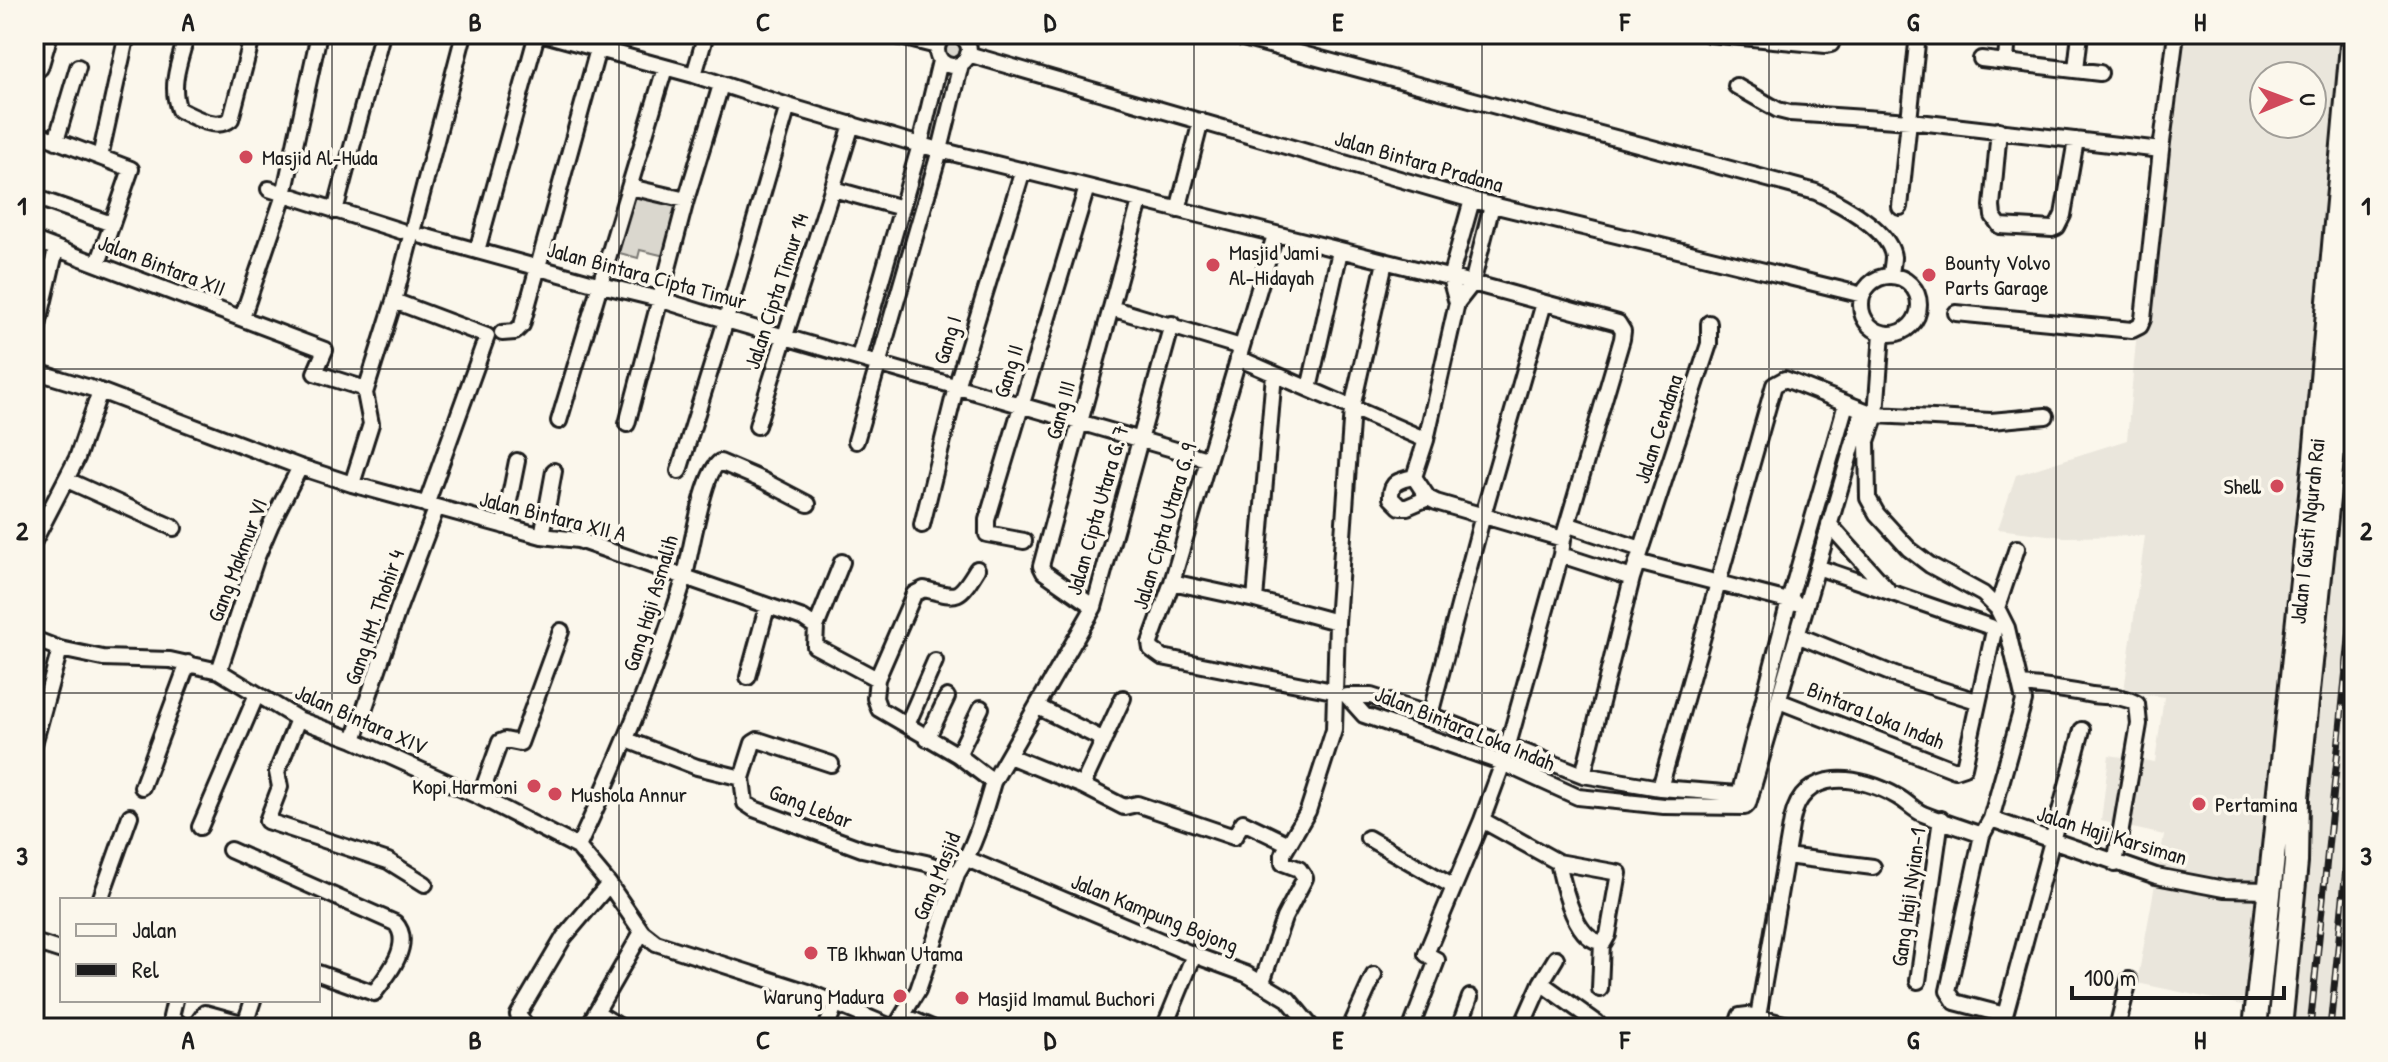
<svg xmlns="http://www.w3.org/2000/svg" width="2388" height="1062" font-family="'Patrick Hand',sans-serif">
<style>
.built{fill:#eae6dc;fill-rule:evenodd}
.green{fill:#dad7ce;stroke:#7b7a75;stroke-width:2}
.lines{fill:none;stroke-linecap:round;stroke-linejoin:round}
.minor-casing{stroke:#1c1c1c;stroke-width:20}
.primary-casing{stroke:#1c1c1c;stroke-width:28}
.minor{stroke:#fbf7ec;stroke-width:14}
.primary{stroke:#fbf7ec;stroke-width:22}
.rail-casing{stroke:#1c1c1c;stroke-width:7}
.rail{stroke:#fbf7ec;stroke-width:4;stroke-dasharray:12;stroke-linecap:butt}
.grid{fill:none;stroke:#1c1c1c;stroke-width:2;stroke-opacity:0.55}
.poi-dot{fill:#d1495b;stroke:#fbf7ec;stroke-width:3}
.labels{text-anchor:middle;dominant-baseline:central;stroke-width:7;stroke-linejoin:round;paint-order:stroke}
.poi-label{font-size:22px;fill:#1c1c1c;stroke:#fbf7ec;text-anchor:start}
.street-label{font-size:22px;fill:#1c1c1c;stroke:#fbf7ec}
.neatline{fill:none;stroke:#1c1c1c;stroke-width:3}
.grid-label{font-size:26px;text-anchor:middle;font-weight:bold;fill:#1c1c1c}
</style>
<rect width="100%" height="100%" fill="#fbf7ec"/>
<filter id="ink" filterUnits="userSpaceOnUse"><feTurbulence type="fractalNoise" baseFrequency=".0125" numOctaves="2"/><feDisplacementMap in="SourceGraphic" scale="16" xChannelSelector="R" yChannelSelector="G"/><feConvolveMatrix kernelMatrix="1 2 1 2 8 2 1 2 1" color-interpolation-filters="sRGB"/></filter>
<g filter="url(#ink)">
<path class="built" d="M2164,34H2353L2257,1008L2137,983L2164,835L2101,821L2109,755L2155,762L2164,697L2124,691L2145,536L2064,537L1998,529L2016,475L2127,440ZM2264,76H2312V124H2264Z
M2354,248V970L2348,1028H2280Z"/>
<path class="green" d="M940 49a13 13 0 1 1 26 0a13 13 0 1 1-26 0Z
M942,69L957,72L937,144L925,141Z
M922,149L937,152L872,358L863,357Z
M632,189L680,201L665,256L640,250L638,258L616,252Z"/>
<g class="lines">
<defs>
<path id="minor" d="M937 50a16 16 0 1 1 32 0a16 16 0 1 1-32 0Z
M187,34C180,60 169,85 179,110C195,117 216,131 231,119L253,34
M544,34L694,75L788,106L920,145L1476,284L1618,323L1623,331L1622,339L1563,539L1561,555L1503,763L1482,820L1558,862L1619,873L1608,935L1604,942C1575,944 1563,884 1558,862
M889,34L937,46
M1228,34L1816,192C1839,203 1890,229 1893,257C1893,263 1891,270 1891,276
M1709,34L1826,45L1831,44L1834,34
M968,54L1472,200L1863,295
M1981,59L2100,73
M2006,61L2008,34
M40,68L50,34
M2076,69L2080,34
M694,75L706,34
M1736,86L1778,110L1790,113L1910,121L2161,150
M1999,130L1992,206L1993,216L2000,226L2052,229L2057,227L2063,215L2076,140
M56,141L78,67
M34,146L44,136L131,169L98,264
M100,157L127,34
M630,187L686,200
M269,189L401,231
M833,189L902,208
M34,197L112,224
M1492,205L1472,284L1457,303L1426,440L1414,477L1428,498L1436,502L1563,539
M1900,207L1918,34
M1178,210L1201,121
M335,211L382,34
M1275,235L1172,582L1150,643L1151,649L1162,657L1333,691
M423,236L601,285L659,299L726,320L1207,459
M34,240L325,350L315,373L366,389
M477,251L537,34
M1861 305a29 29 0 1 1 58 0a29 29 0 1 1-58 0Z
M394,301L487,336L426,505
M1457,303L1450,278L1472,200
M1111,308L1241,347
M1956,313L2132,330L2140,326L2143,319L2161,150L2176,34
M242,318L284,195L319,34
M502,333L515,332L522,325L598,49
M1882,333L1876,415L1867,441L1868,498L1877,514L1909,549L1930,565L1983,594L1997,608L2007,628L2024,701L1991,819L1982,835L1948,991L1955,1002L2005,1015
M34,343L56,249
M859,357L920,145L940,61
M1238,358L1426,440
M34,371L100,391L300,467L352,484L542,536L578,540L803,618L816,627L815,646L877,679L875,698L879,709L958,755L993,782
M1309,389L1340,251
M559,421L665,68
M627,424L686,200L721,85
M757,426C787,325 822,226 852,124
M856,441L940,150L961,64
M679,471L726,320L788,106
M1414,477C1399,480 1390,482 1391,498L1400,507H1407L1428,498
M67,480L174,528
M352,484L371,424L365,393L394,301L464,34
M1829,524L1887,589
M922,525L956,387L1023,170
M1569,525L1641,549
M504,526L517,461
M542,536L554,471
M34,541L77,458L100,391
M1024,541L987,534V520L1087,187
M1561,555L1632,578
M1637,562L1796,603
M1172,582L1255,600L1337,622
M1255,600L1274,374
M1094,607L1044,572L1041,566L1140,201
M1997,608L2017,548
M816,627L842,562
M1797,635L1895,675L1977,701
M34,639L60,649L103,658L170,660L219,671L298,719L354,740L480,797L578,847L609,884L642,932L656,943L808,992L893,1028
M219,671L256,559L271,524L300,467
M748,677L767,607
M877,679L914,594L924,589C958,598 958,600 977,569
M2020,685C2045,687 2068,690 2092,695C2107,697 2123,695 2137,704L2139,724L2115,864
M1347,696L1364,715L1503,763L1578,797L1664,806L1745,807L1748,804L1863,410
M1347,696H1371L1430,715L1583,775L1660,788L1751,795
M1779,701L1955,770L1964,767L1994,631L1991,627L1817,567
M1038,707L1104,740
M1430,715L1483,515L1544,303
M298,719L277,772L280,787L267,821L388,861L425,884
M907,725L935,661
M927,739L947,697
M354,740L398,610L436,509
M627,740L697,767L742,778L745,803L754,809L862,849L926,863L957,874
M34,744L60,649
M958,755L981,708
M1009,756L1083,786L1124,807L1137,804L1234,837L1243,822L1289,844
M1583,775L1632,578L1709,344V323
M742,778L753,743L758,740L831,764
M1085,780L1123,698
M142,787L188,663
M1660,788L1774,385L1785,379L1876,415L1991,421L2046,416
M480,797L500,742L505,740L520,743L561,631
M1737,803L1789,601L1846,404
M1991,819L2156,876L2224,889L2269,890
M200,827L257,694
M1368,838L1454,887
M578,847C610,778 641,708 665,636C672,615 681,593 686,571C691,551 704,470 720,462L762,480L808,504
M230,850L395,923C414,943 388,975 374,993L318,973
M1786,856L1873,867
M967,859L1194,955L1246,974L1288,999L1312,1028
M100,900L130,816
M34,942L62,951
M1918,981L1941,819
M1262,982L1284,918L1305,878L1299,869L1283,863V854L1308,811L1334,730L1337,622L1352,408L1385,262
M1541,983L1597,1023
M1600,989L1602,942
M175,1000L171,1017L184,1028
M596,1012L622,1028
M904,1016L932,1028
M1758,1017L1792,820C1803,766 1860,775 1898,797C1907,802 1914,810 1923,814C1943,822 1963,828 1982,835
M194,1028L205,1013L245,1024L253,1000
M528,1028L518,1015L564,937L609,884
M587,1028L642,932
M826,1028L836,1003
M895,1028L918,990L957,874C975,846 984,813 993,782L1094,607L1172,324
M1164,1028L1194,955
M1350,1028L1374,975
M1411,1028L1437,960L1426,954L1482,820
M1459,1028L1470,997
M1521,1028L1541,983L1556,958
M1736,1028L1740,1016L1748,1015L1800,1028
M2017,1028L2005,1023V1015L2082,730
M2117,1028L2129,980"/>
<path id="primary" d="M2255,1028L2315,457L2353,34
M2280,1028L2296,862L2297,797L2354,248"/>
</defs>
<use href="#minor" class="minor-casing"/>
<use href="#primary" class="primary-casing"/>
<use href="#minor" class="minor"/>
<use href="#primary" class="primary"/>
<defs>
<path id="rail" d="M2310,1028L2354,589
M2330,1028L2354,789"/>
</defs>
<use href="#rail" class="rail-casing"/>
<use href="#rail" class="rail"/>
</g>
</g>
<path class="grid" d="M332,34V1028M619,34V1028M906,34V1028M1194,34V1028M1482,34V1028M1769,34V1028M2056,34V1028M34,369H2354M34,693H2354"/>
<g class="poi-dot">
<circle cx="246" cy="157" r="8"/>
<circle cx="1213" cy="265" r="8"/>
<circle cx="1929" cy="275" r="8"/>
<circle cx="2277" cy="486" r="8"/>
<circle cx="534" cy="786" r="8"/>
<circle cx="555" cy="794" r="8"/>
<circle cx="2199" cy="804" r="8"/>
<circle cx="811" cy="953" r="8"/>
<circle cx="900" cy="996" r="8"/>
<circle cx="962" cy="998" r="8"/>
</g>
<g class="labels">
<g class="poi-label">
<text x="262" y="157">Masjid Al-Huda</text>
<text x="1229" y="252">Masjid Jami<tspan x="1229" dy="25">Al-Hidayah</tspan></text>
<text x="1945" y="262">Bounty Volvo<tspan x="1945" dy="25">Parts Garage</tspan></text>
<text x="2261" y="486" text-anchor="end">Shell</text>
<text x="518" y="786" text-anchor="end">Kopi Harmoni</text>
<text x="571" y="794">Mushola Annur</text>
<text x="2215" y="804">Pertamina</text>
<text x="827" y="953">TB Ikhwan Utama</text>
<text x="884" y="996" text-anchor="end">Warung Madura</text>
<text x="978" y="998">Masjid Imamul Buchori</text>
</g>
<g class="street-label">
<text transform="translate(1419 161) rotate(16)">Jalan Bintara Pradana</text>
<text transform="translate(162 265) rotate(21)">Jalan Bintara XII</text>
<text transform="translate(647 275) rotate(15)">Jalan Bintara Cipta Timur</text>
<text transform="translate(776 291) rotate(-72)">Jalan Cipta Timur 14</text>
<text transform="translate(947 340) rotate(-73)">Gang I</text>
<text transform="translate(1008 371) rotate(-73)">Gang II</text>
<text transform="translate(1060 410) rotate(-75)">Gang III</text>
<text transform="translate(1658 429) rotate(-72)">Jalan Cendana</text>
<text transform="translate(1097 510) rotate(-74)">Jalan Cipta Utara G. 7</text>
<text transform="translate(553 516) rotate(14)">Jalan Bintara XII A</text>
<text transform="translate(1164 526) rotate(-73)">Jalan Cipta Utara G. 9</text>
<text transform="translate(2307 531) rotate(-84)">Jalan I Gusti Ngurah Rai</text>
<text transform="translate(237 560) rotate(-69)">Gang Makmur VI</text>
<text transform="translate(650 603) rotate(-73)">Gang Haji Asmalih</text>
<text transform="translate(374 617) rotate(-71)">Gang HM. Thohir 4</text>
<text transform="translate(1876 715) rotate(22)">Bintara Loka Indah</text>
<text transform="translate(361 719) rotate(24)">Jalan Bintara XIV</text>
<text transform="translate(1465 728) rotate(22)">Jalan Bintara Loka Indah</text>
<text transform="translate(811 806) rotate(21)">Gang Lebar</text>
<text transform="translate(2112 835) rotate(17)">Jalan Haji Karsiman</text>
<text transform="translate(936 876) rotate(-68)">Gang Masjid</text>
<text transform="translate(1908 897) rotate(-82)">Gang Haji Nyian-1</text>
<text transform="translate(1155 913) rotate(22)">Jalan Kampung Bojong</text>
</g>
</g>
<rect width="2388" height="1062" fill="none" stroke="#fbf7ec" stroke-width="88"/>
<rect x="60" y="898" width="260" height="104" fill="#fbf7ec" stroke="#a29f99" stroke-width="2"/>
<rect x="76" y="924" width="40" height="12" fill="#fbf7ec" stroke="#a29f99" stroke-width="2"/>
<text x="132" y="938" font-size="24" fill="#1c1c1c">Jalan</text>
<rect x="76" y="964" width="40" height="12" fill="#1c1c1c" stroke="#a29f99" stroke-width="2"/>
<text x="132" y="978" font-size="24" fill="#1c1c1c">Rel</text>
<g transform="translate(2288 100) rotate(89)"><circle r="38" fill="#fbf7ec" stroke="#a29f99" stroke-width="2"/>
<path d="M0-6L14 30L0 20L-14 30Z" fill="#d1495b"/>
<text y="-12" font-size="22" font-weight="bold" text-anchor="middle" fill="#1c1c1c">U</text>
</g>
<path d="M2072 986v12h212v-12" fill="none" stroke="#1c1c1c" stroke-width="4"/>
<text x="2084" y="986" font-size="24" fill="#1c1c1c" stroke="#fbf7ec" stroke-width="6" paint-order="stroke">100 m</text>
<rect x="44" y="44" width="2300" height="974" class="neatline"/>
<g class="grid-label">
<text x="188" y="31">A</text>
<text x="475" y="31">B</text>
<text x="763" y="31">C</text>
<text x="1050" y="31">D</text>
<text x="1338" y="31">E</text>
<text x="1625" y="31">F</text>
<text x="1913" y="31">G</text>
<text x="2200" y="31">H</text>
<text x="22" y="215">1</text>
<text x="2366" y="215">1</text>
<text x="22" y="540">2</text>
<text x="2366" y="540">2</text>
<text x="22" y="865">3</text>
<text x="2366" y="865">3</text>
<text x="188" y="1049">A</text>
<text x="475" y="1049">B</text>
<text x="763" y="1049">C</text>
<text x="1050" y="1049">D</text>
<text x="1338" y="1049">E</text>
<text x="1625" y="1049">F</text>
<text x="1913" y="1049">G</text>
<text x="2200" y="1049">H</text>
</g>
</svg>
